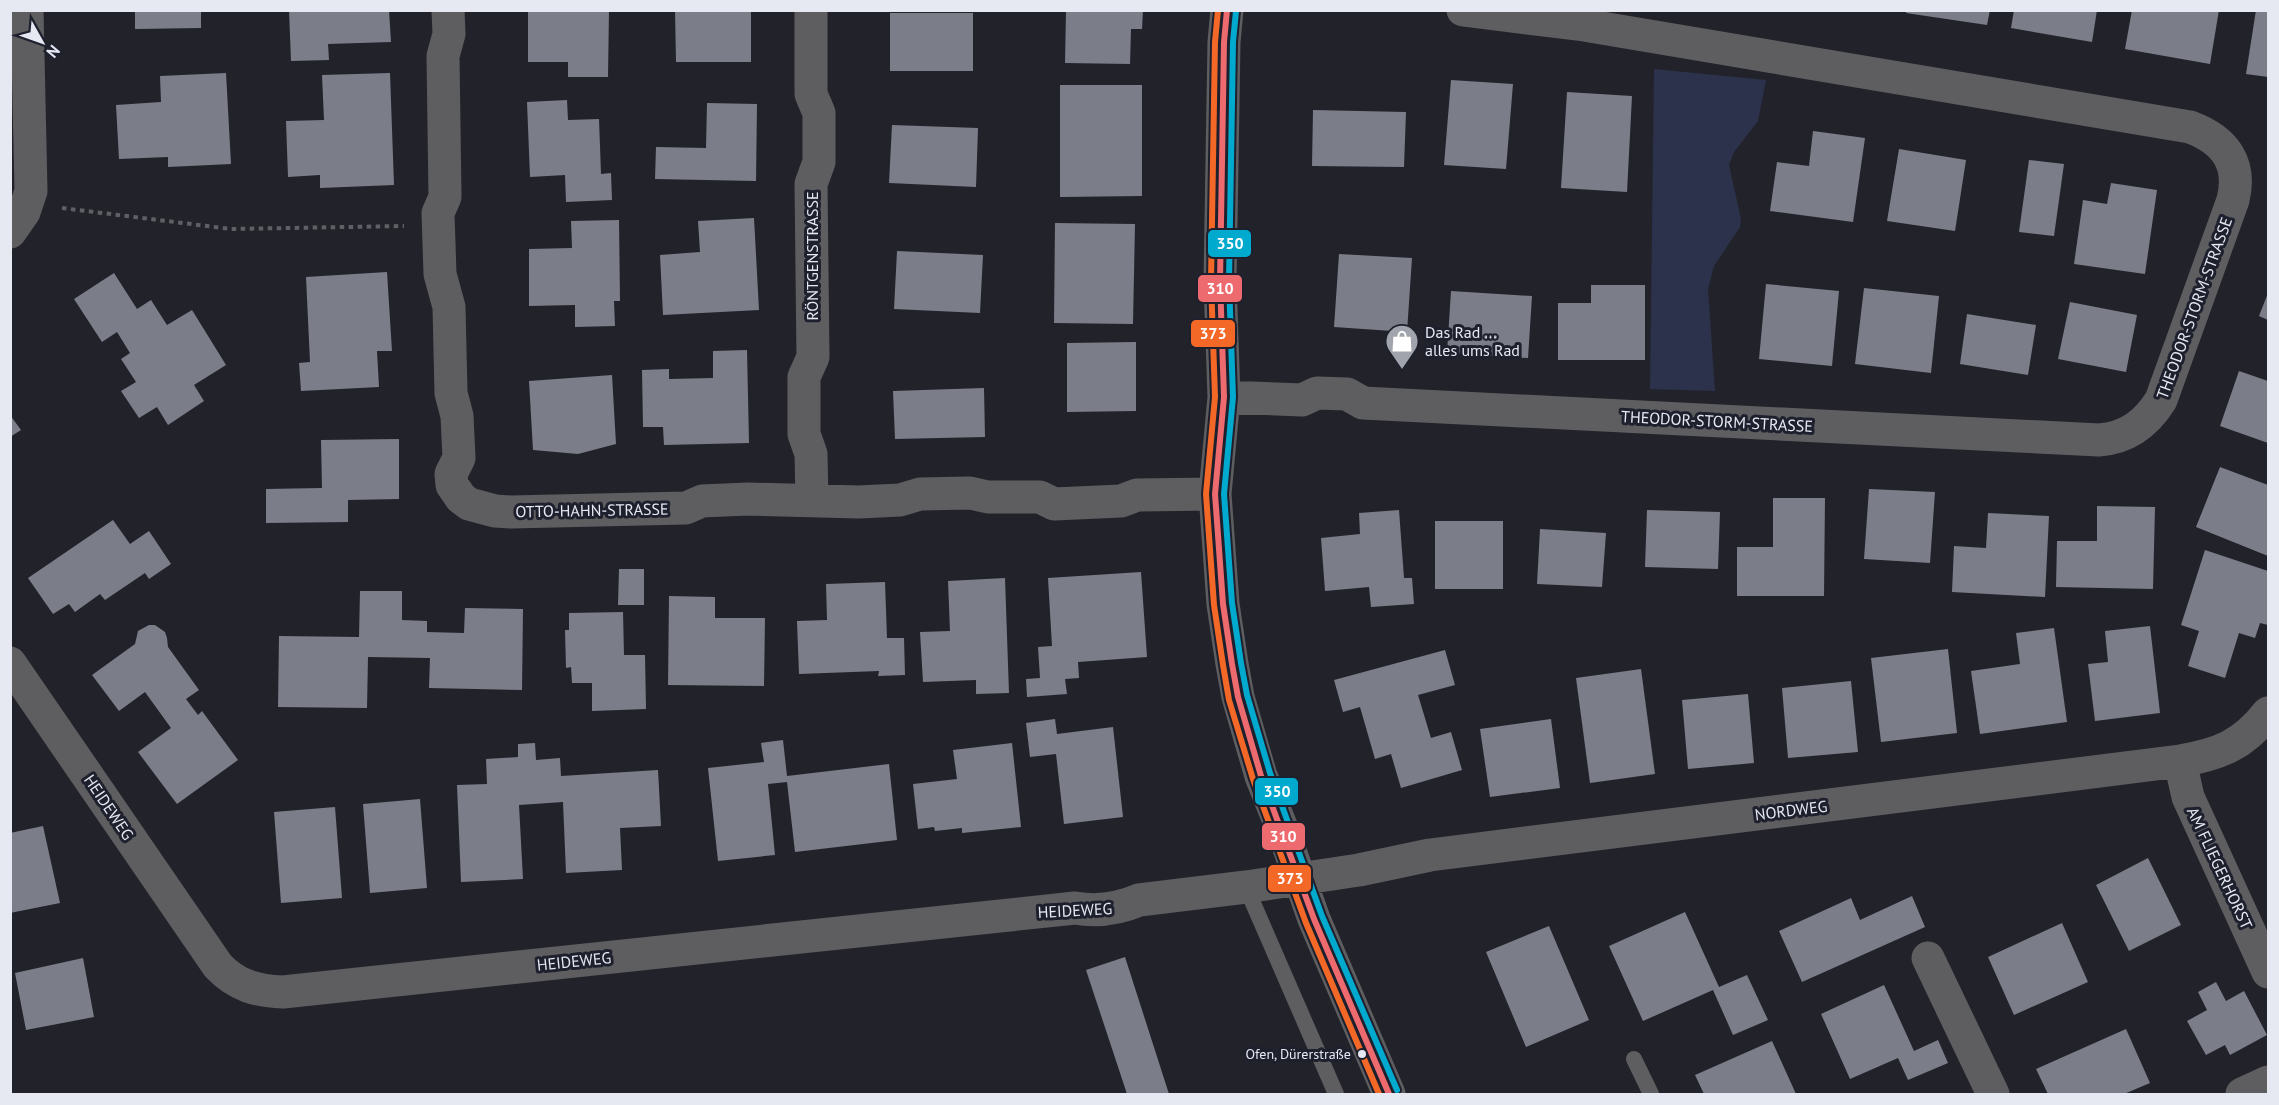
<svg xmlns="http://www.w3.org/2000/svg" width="2279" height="1105" font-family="'PT Sans',sans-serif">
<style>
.green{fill:#2c324b}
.building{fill:#7b7d89}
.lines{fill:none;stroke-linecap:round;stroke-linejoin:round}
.path{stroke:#5f5f64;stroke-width:4;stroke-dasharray:4.5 4.5;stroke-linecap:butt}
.lane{stroke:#5e5e61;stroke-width:16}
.street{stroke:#5e5e61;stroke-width:33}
.bus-1-casing{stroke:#1e202d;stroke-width:10}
.bus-2-casing{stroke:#1e202d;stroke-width:10}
.bus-3-casing{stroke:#1e202d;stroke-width:10}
.bus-1{stroke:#ed6a6f;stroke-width:6}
.bus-2{stroke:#f36827;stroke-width:6}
.bus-3{stroke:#00a9ce;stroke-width:6}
.bus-dot{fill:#e6e9f2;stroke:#1e202d;stroke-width:2}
.labels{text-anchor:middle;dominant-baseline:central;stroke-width:6;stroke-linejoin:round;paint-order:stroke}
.bus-label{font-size:14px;fill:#e6e9f2;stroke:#1e202d;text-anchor:end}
.street-label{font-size:16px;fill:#e6e9f2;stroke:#1e202d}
.poi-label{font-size:16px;fill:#e6e9f2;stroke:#1e202d;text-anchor:start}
.line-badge{stroke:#1e202d;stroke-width:2}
.badge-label{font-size:16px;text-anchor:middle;font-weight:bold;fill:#fff}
</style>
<rect width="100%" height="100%" fill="#22232a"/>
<path class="green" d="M1654,69L1766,80L1758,121L1734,152L1729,165L1741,219L1740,227L1714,266L1708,289L1715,391L1650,389Z"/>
<path class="building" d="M135,10H201V28L135,29Z
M289,10H389L391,42L328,44L329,60L291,61Z
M528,10H609L608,77H568V62H528Z
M675,10H751V62H676Z
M1066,10H1143L1142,29H1131L1130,64L1065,63Z
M1907,10H1990L1987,25L1906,13Z
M2014,10H2097L2092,42L2011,28Z
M2132,10H2219L2210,64L2125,49Z
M2256,10H2268V77L2246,74Z
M890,13H973V71H890Z
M226,73L231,164L168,167V157L119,159L116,105L161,102L160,76Z
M390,73L394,185L320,188V175L288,177L286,121L324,120L322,75Z
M1451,80L1513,84L1506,169L1444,165Z
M1060,85H1142V196L1060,197Z
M1567,92L1632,96L1627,192L1561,188Z
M567,100L568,120L599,119L601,174L611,173L612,200L566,202L565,175L530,177L527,102Z
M707,103L757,104L756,181L655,179L656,147L706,148Z
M1313,110L1406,112L1404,167L1312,166Z
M892,125L978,128L976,187L889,183Z
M1813,131L1865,138L1853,222L1770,211L1777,162L1809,166Z
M1899,149L1966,160L1955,231L1887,221Z
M2029,160L2064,164L2054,236L2019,232Z
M2111,183L2157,190L2145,274L2074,264L2083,200L2107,204Z
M754,218L759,310L663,315L660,255L700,252L698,221Z
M619,220L620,301H614L615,326L575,327V305L529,306V249L572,248L571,221Z
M1055,223L1135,224L1133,324L1054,323Z
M897,251L983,255L980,313L894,309Z
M1339,254L1412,258L1407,332L1334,327Z
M387,272L392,351H377L379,387L301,391L299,363L310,362L306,277Z
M114,273L137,309L151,300L167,325L192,310L226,365L194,385L204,401L168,425L157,407L139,418L121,391L136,382L121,359L130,353L117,332L102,342L74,299Z
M1766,284L1839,291L1832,366L1759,359Z
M1591,285H1645V360H1558V303H1591Z
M1864,288L1939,296L1931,373L1855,364Z
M1451,291L1532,296L1528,358L1447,353Z
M2268,293V320L2259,316Z
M2070,302L2137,315L2126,372L2058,359Z
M1967,314L2036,325L2028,375L1960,364Z
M1136,342V411L1067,412V343Z
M747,350L749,443L664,445L663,427H643L642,370L669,369V379L713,378V351Z
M2239,371L2268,381V443L2220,426Z
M612,375L616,444L578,454L533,450L529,381Z
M984,388L985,437L895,439L893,391Z
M10,415L21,430L10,437Z
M399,439V499L348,500V522L266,523V489L322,488L321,440Z
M2220,467L2268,485V556L2196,527Z
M1869,489L1935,492L1930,563L1864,559Z
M1773,498H1825L1824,596H1737V547H1773Z
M2097,506L2155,507L2153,589L2056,587L2057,541H2097Z
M1399,510L1404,578H1412L1414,604L1371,607L1369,587L1325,591L1321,538L1360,534L1359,513Z
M1647,510L1720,512L1718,569L1645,567Z
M1988,513L2049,516L2045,597L1952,592L1954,546L1986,548Z
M113,520L130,544L149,531L171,564L149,579L145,573L105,600L100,594L75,612L69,604L53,614L28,578Z
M1435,521H1503V589H1435Z
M1540,529L1606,533L1602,587L1537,584Z
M2205,550L2268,571V625L2260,623L2255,638L2239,633L2225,678L2188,666L2199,631L2181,625Z
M619,569H644V605H618Z
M1141,572L1147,657L1078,662L1079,678L1065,679L1067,694L1027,697L1026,679L1040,678L1038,647L1052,646L1048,578Z
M1005,578L1009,693L976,694V680L923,682L920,632L950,631L948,581Z
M885,582L887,638H904L905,675L878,676L879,671L799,674L797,621L827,620L826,584Z
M360,591H402V620L427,621V632L464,633L465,608L523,609L522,690L429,688L430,658L368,657L367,708L278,707L279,636L359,637Z
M669,596L715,597V618H765L764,686L668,685Z
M623,612L624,655H645L646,709L592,711V683H572L571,667L566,668L565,630H569V613Z
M149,625H155L165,632L167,638L168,647L199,690L186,699L198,715L202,711L238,760L177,804L138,752L171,728L145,692L119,711L92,675L135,644L138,631Z
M2150,626L2160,713L2095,721L2088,664L2108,662L2105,631Z
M2054,628L2067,722L1980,734L1971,671L2020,664L2016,633Z
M1948,649L1957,733L1881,742L1871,658Z
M1445,650L1455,685L1418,695L1431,738L1451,732L1462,770L1401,788L1391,754L1375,759L1360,707L1343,712L1334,680Z
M1641,669L1655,774L1590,783L1576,678Z
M1851,681L1858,752L1788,758L1782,688Z
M1748,694L1754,763L1688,769L1682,700Z
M1055,719L1057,734L1113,727L1123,817L1064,824L1056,754L1030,757L1026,723Z
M1551,719L1560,788L1490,797L1480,729Z
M783,740L787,776L889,764L897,840L795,852L787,782L768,784L775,855L718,861L708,768L764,762L761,743Z
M535,743L536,760L560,758L561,776L658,770L661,826L620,828L622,870L566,873L563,802L519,805L523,879L461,882L457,785L487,784L486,759L518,757V744Z
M1012,743L1021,827L962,833V828L935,831L934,827L918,829L913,784L957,779L953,750Z
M420,799L427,888L370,893L363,804Z
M335,807L342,898L281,903L274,812Z
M43,826L60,903L10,913V833Z
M2148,858L2181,925L2129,951L2096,885Z
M1912,896L1925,927L1802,982L1779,931L1851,898L1860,920Z
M1685,912L1719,987L1747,975L1768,1020L1733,1035L1713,990L1643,1021L1609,946Z
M2062,923L2088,982L2014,1015L1988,957Z
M1549,926L1589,1020L1526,1047L1486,952Z
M1125,957L1169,1094H1127L1086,970Z
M83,958L94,1017L26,1030L15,973Z
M2216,982L2226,1001L2244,991L2267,1035L2230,1055L2225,1045L2206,1055L2187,1021L2207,1010L2198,992Z
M1884,985L1914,1051L1938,1040L1948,1063L1908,1080L1898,1058L1850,1079L1821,1014Z
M2126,1029L2150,1083L2124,1094H2048L2036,1069Z
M1772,1041L1796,1094H1704L1695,1075Z"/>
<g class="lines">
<path class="path" d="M62,208L231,229L404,226"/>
<path class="lane" d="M1246,887L1336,1094
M1634,1059L1651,1094"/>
<path class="street" d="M448,10L449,34L443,56L445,197L438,213L440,274L449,307L451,393L457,416L459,458L451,474L452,485L461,498L469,504L495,511L511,512L686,508L702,501L748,499L859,502L900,500L920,494L970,493L988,497H1040L1054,504L1121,501L1137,495L1215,494
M811,10V94L819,113V162L811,184L813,357L804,377V434L811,454L812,501
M1227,10L1224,42L1220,281L1224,397L1215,494L1223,604L1232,664L1238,697L1261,776L1283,831L1314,919L1389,1094
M10,232L24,212L31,191L27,10
M1224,397L1302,400L1317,393L1347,394L1363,403L2099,440C2127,438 2146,424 2161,400L2233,200C2242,163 2225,140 2190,127L1584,25L1463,10
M10,663L218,966C237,986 257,991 283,992L1075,908C1098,912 1118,909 1139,900L1246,887L1359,870L1430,855L2180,761C2220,754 2243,745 2268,713
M2180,761L2188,797L2268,972
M1928,958L1993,1094
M2242,1094L2268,1082"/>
<defs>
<path id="bus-1" d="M1227,10L1224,42L1220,281L1224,397L1215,494L1223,604L1232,664L1238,697L1261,776L1314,919L1389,1094"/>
<path id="bus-2" d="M1218,10L1215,42L1211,281L1215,397L1206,494L1214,605L1223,665L1229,700L1253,779L1306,923L1379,1094"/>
<path id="bus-3" d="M1236,11L1233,42L1229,281L1233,397L1224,494L1232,603L1241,663L1247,695L1270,773L1322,916L1397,1090"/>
</defs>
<use href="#bus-1" class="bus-1-casing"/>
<use href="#bus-2" class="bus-2-casing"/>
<use href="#bus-3" class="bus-3-casing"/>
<use href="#bus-1" class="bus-1"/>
<use href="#bus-2" class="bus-2"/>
<use href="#bus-3" class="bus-3"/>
</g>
<defs>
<symbol id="shop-pin" viewBox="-11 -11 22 30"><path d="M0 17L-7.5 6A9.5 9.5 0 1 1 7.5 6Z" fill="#a1a4ac" stroke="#1e202d"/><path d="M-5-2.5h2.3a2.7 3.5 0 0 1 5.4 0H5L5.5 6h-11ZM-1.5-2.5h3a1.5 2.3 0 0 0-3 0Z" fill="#fff"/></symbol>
</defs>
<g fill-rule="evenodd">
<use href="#shop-pin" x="1383" y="322" width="38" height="52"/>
</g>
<circle class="bus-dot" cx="1362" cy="1054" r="5"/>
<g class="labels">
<g class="bus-label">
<text x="1351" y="1054">Ofen, Dürerstraße</text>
</g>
<g class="street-label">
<text transform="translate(812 256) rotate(-90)">RÖNTGENSTRASSE</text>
<text transform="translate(2194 308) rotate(-70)">THEODOR-STORM-STRASSE</text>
<text transform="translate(1717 421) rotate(3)">THEODOR-STORM-STRASSE</text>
<text transform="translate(592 510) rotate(-1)">OTTO-HAHN-STRASSE</text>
<text transform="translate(109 807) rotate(56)">HEIDEWEG</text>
<text transform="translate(1791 810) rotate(-7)">NORDWEG</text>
<text transform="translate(2220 868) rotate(65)">AM FLIEGERHORST</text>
<text transform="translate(1075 910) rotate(-3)">HEIDEWEG</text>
<text transform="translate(574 961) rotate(-6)">HEIDEWEG</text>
</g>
<g class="poi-label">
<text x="1425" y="332">Das Rad ...<tspan x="1425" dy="18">alles ums Rad</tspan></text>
</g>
</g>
<g class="line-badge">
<rect x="1207" y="229" width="45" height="29" rx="6" fill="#00a9ce"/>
<rect x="1197" y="274" width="46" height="29" rx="6" fill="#ed6a6f"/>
<rect x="1190" y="319" width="46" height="29" rx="6" fill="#f36827"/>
<rect x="1254" y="777" width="45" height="29" rx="6" fill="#00a9ce"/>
<rect x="1261" y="822" width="45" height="29" rx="6" fill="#ed6a6f"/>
<rect x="1267" y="864" width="45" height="29" rx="6" fill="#f36827"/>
</g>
<g class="badge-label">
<text x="1230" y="249">350</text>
<text x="1220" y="294">310</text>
<text x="1213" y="339">373</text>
<text x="1277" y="797">350</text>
<text x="1283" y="842">310</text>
<text x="1290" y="884">373</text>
</g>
<rect width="2279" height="1105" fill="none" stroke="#e6e9f2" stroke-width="24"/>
<g transform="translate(42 42) rotate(130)" stroke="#1e202d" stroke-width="4.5" paint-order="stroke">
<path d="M0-4.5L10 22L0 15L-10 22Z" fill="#e6e9f2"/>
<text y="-9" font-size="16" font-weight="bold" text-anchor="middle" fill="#e6e9f2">N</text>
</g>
</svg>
